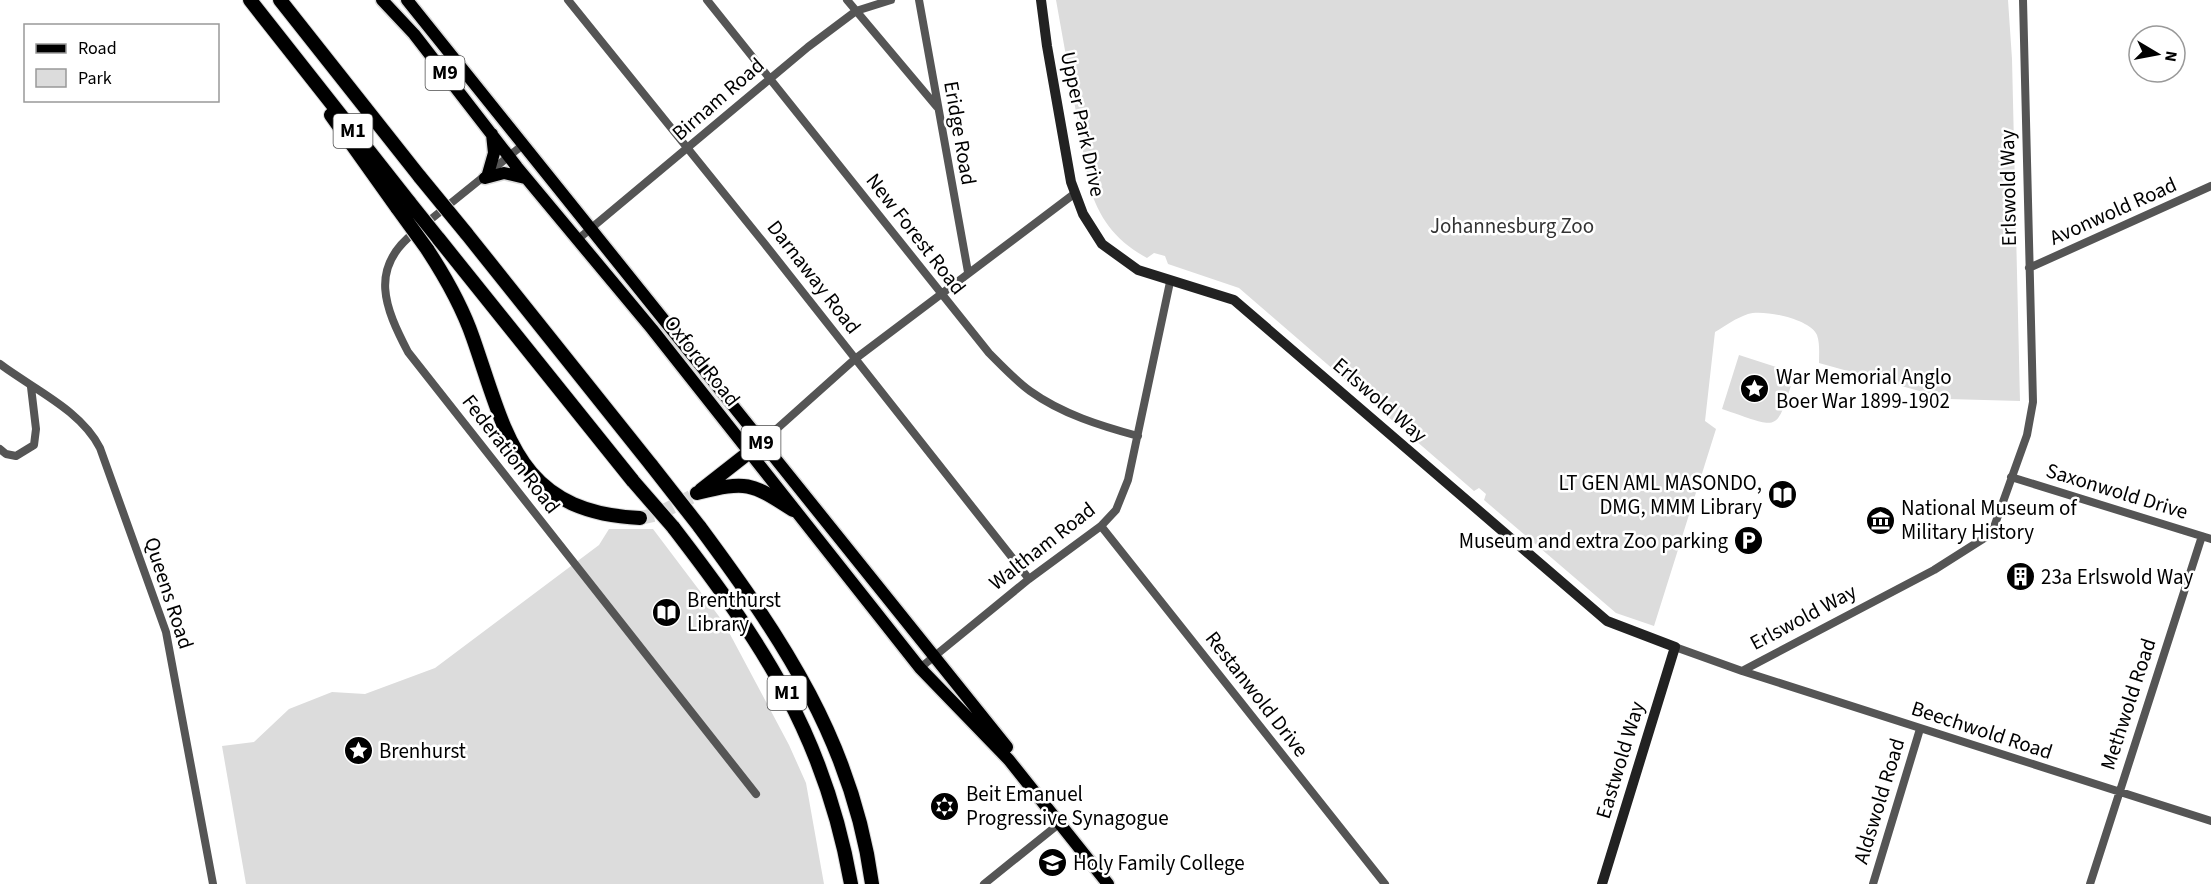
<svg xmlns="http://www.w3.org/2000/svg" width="2211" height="884" font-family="'Source Sans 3',sans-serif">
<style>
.green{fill:#dcdcdc}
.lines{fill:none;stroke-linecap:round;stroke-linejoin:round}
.motorway-tunnel{stroke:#d9d9d9;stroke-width:14;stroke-dasharray:14 7;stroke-linecap:butt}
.primary-casing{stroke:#dbdbdb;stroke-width:15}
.motorway-casing{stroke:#dbdbdb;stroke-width:16}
.minor{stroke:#555;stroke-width:8}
.secondary{stroke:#222;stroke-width:10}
.primary{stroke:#000;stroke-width:12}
.motorway{stroke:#000;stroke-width:14}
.motorway-bridge-casing{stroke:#dbdbdb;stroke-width:16;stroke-linecap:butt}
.motorway-bridge{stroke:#000;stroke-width:14}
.labels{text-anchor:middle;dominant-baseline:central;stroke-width:5;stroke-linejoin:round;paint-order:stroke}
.shield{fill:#fff;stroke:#4c4c4c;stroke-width:1.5}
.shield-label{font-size:20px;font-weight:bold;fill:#000}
.street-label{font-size:21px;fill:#000;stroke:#fff}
.park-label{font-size:21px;fill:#333;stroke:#fff}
.poi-label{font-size:21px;fill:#000;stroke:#fff;text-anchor:start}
</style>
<rect width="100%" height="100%" fill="#fff"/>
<path class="green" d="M1056,0H2008L2012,59L2020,401L1948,399L1819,363C1819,354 1820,344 1817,335C1810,319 1763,309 1748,314C1736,318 1725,326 1715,332L1705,421L1716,429L1654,626L1616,613L1484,500L1486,494L1479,488L1474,491L1239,288L1168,264L1165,256L1154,253L1147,258C1116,241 1099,219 1089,185Z
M1739,355L1795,373C1775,435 1782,429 1722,409Z
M609,529H653L724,623L789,745L806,783L824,884H246L222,746L254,742L289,709L332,692L365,694L435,668L599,545Z"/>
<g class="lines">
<path class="motorway-tunnel" d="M640,518L658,514L691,497"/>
<defs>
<path id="primary" d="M382,0L414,34L517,167L652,329L920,668L1009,760L1108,884
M407,0L1007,747
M488,174L494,153L492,134
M485,178L504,173L525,178"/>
<path id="motorway" d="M250,0L410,203
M280,0L420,177
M331,115L398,209
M466,233L652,466
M438,238L633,481
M427,249C446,278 462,306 473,338C507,435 517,512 640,518
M701,490L761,443
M697,493C747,481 750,482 793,510
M699,526C782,638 853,743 872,884
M673,527C763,644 825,736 851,884"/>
</defs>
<use href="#primary" class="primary-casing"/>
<use href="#motorway" class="motorway-casing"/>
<path class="minor" d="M568,0L764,243L1029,579
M707,0L989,353C1002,366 1015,380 1030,391C1062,414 1101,426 1138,436
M847,0L937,107
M919,0L968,272
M425,224L524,144
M415,232C368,268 385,308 408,352L756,794
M577,240L808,47L856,11L891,0
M2029,268L2211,186
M0,364C33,389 81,410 100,448L166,632L213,884
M761,443L855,359L1074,194
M0,449L6,454L16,456L34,445L36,429L31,387
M2011,477L2211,539
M1101,526L1385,884
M1675,647L1742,671L1934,570L1986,537L1994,527L2027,435L2033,402L2023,0
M920,668L1029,579L1101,526L1116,510L1128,480L1170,282
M1742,671L2211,821
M984,884L1065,819
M1873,884L1920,729
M2090,884L2202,536"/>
<path class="secondary" d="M1041,0L1047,46L1071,182L1083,214L1102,244L1138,270L1234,300L1607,621L1675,647L1602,884"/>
<use href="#primary" class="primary"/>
<use href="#motorway" class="motorway"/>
<defs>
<path id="motorway-bridge" d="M420,177L466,233
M410,203L438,238
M398,209L427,249
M652,466L699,526
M633,481L673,527"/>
</defs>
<use href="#motorway-bridge" class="motorway-bridge-casing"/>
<use href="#motorway-bridge" class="motorway-bridge"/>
</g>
<defs>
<symbol id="sight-disc" viewBox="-11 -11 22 22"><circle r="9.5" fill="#000" stroke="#fff"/><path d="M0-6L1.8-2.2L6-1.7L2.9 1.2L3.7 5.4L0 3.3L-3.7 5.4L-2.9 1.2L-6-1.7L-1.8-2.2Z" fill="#fff"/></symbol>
<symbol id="library-disc" viewBox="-11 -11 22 22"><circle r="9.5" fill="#000" stroke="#fff"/><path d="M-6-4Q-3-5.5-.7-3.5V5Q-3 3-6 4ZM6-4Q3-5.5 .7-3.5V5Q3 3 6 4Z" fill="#fff"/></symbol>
<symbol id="museum-disc" viewBox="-11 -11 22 22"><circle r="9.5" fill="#000" stroke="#fff"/><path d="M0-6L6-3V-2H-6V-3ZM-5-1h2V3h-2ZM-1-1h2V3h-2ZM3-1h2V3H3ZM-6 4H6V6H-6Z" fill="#fff"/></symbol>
<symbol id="parking-disc" viewBox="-11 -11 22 22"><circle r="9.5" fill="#000" stroke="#fff"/><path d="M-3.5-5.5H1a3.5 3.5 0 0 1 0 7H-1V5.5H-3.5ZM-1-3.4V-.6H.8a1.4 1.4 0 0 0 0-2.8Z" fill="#fff"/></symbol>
<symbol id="building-disc" viewBox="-11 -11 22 22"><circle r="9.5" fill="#000" stroke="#fff"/><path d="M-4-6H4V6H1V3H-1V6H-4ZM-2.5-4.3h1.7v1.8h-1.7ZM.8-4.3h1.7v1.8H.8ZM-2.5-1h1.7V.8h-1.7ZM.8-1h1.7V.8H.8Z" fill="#fff"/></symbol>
<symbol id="synagogue-disc" viewBox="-11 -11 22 22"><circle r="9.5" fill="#000" stroke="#fff"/><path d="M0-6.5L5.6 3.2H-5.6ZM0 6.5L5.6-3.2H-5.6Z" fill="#fff"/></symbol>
<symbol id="school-disc" viewBox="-11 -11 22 22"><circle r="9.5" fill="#000" stroke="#fff"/><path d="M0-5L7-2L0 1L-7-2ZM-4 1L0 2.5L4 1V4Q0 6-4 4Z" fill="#fff"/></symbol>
</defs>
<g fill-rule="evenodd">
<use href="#sight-disc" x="1738" y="372" width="33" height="33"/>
<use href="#library-disc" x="1766" y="478" width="33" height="33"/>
<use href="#museum-disc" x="1864" y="504" width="33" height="33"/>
<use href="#parking-disc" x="1732" y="524" width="33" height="33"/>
<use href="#building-disc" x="2004" y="560" width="33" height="33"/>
<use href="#library-disc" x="650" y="596" width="33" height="33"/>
<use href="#sight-disc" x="342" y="734" width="33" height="33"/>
<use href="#synagogue-disc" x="928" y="790" width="33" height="33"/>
<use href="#school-disc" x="1036" y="846" width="33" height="33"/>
</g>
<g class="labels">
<g class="shield">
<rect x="425.5" y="56" width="39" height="34" rx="4.5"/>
<rect x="333.5" y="114" width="39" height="34" rx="4.5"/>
<rect x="741.5" y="426" width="39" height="34" rx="4.5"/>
<rect x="767.5" y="676" width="39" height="34" rx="4.5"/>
</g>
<g class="shield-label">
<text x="445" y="73">M9</text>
<text x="353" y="131">M1</text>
<text x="761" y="443">M9</text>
<text x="787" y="693">M1</text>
</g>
<g class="street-label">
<text transform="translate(718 99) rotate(-41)">Birnam Road</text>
<text transform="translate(1083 124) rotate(78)">Upper Park Drive</text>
<text transform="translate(960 133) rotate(80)">Eridge Road</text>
<text transform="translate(2008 188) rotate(-91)">Erlswold Way</text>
<text transform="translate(2113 211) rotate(-24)">Avonwold Road</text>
<text transform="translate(916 234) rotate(52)">New Forest Road</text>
<text transform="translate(814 277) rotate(52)">Darnaway Road</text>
<text transform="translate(702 361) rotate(52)">Oxford Road</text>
<text transform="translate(1380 400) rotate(41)">Erlswold Way</text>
<text transform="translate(511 454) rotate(52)">Federation Road</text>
<text transform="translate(2117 491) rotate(17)">Saxonwold Drive</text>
<text transform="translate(1042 546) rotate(-38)">Waltham Road</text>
<text transform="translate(169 593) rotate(72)">Queens Road</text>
<text transform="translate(1803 617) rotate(-28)">Erlswold Way</text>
<text transform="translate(1257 694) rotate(52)">Restanwold Drive</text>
<text transform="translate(2128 704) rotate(-72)">Methwold Road</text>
<text transform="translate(1982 730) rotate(18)">Beechwold Road</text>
<text transform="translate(1620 760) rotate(-73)">Eastwold Way</text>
<text transform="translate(1879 801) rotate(-73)">Aldswold Road</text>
</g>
<g class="park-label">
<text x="1512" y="226">Johannesburg Zoo</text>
</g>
<g class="poi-label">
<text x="1776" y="377">War Memorial Anglo<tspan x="1776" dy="24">Boer War 1899-1902</tspan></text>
<text x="1762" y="483" text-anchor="end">LT GEN AML MASONDO,<tspan x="1762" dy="24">DMG, MMM Library</tspan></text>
<text x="1901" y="508">National Museum of<tspan x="1901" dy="24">Military History</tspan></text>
<text x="1728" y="541" text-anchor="end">Museum and extra Zoo parking</text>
<text x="2041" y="577">23a Erlswold Way</text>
<text x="687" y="600">Brenthurst<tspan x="687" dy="24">Library</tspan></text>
<text x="379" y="751">Brenhurst</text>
<text x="966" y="794">Beit Emanuel<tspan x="966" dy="24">Progressive Synagogue</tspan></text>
<text x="1073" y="863">Holy Family College</text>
</g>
</g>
<rect x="24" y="24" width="195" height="78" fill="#ffffff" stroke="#999999" stroke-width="1.5"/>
<rect x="36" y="44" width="30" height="9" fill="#000000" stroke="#999999" stroke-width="1.5"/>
<text x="78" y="54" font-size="18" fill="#000000">Road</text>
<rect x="36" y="69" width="30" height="18" fill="#dcdcdc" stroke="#999999" stroke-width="1.5"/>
<text x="78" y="84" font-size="18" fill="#000000">Park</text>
<g transform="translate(2157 54) rotate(100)"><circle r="28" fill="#ffffff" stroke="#999999" stroke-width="1.5"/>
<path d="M0-4.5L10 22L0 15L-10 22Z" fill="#000000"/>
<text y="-9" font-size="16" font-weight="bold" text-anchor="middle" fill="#000000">N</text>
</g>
</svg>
